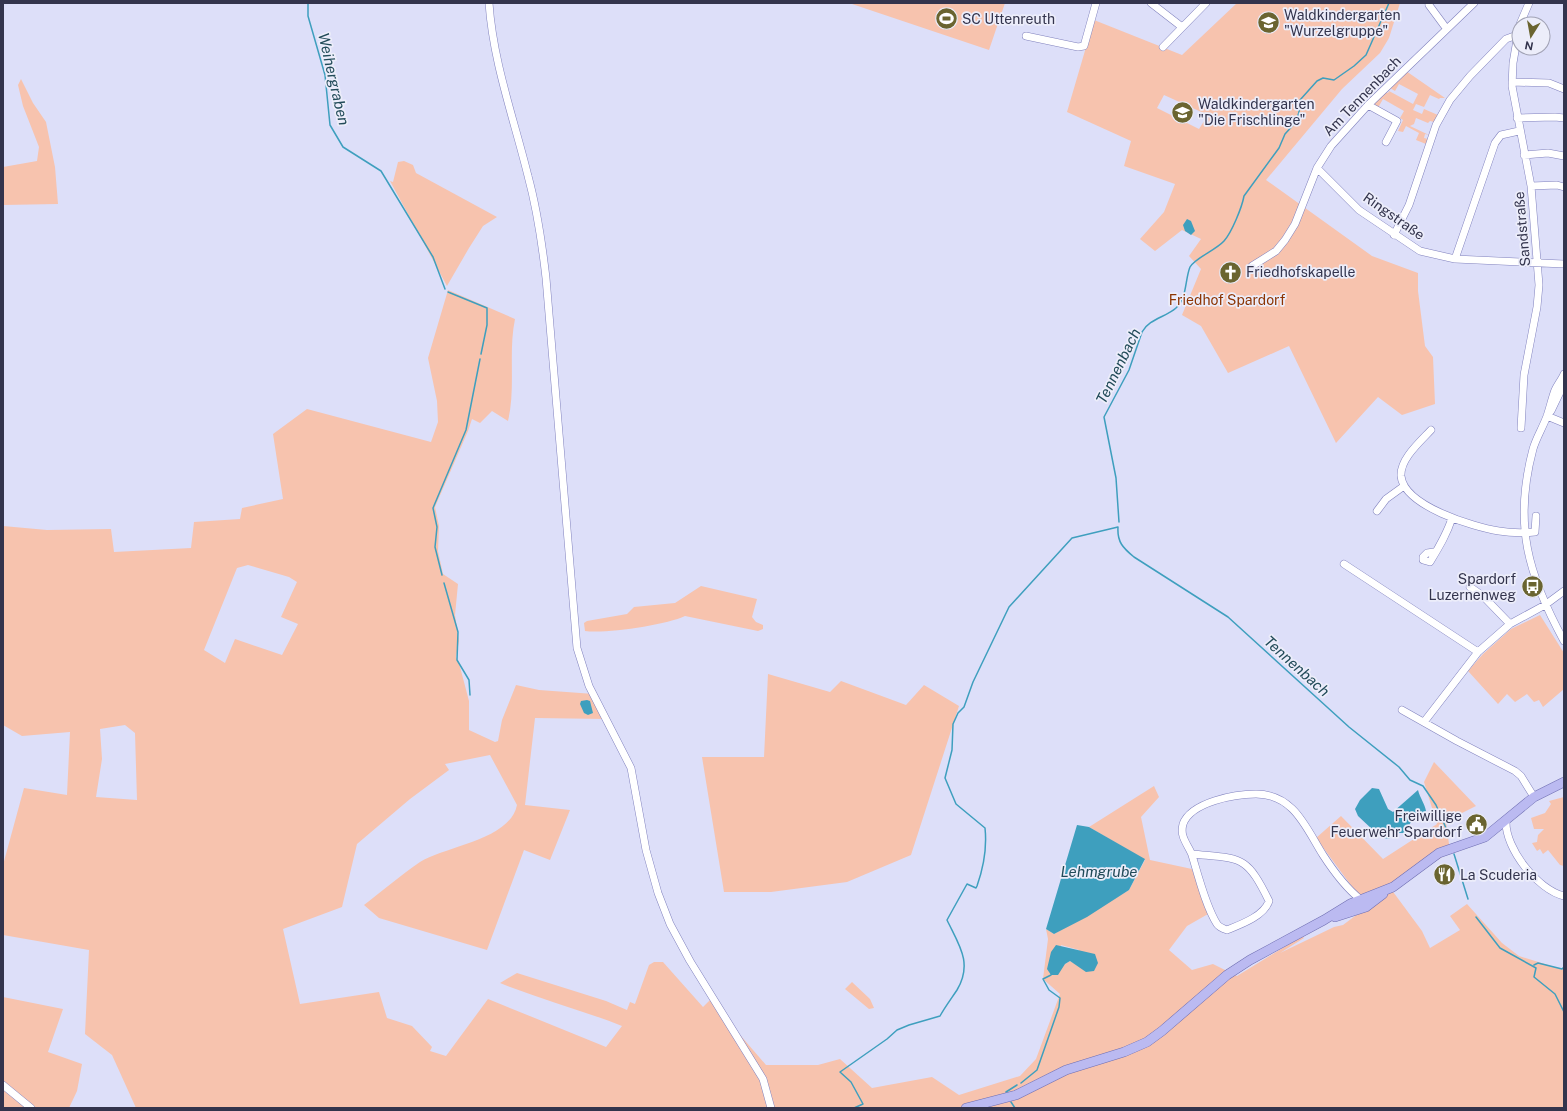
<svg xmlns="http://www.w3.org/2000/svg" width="1567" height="1111" font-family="'Public Sans',sans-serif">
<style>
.green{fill:#f7c3ae;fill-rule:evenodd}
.water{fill:#3e9fbe}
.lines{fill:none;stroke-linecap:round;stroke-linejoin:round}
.stream{stroke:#3e9fbe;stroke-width:1.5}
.minor-casing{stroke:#8182be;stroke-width:8}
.major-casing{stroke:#6e6db1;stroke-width:10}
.minor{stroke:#fff;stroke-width:7}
.major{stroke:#bbbaf1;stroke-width:9}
.labels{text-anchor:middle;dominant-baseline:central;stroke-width:3.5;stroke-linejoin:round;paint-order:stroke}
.poi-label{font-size:14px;fill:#33344d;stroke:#ecedfa;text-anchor:start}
.street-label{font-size:14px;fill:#33344d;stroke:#ecedfa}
.park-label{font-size:14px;fill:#8c3403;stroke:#ecedfa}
.water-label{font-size:15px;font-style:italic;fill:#224b59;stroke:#ecedfa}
</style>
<rect width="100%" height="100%" fill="#dddff9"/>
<path class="green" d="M849,3H1005L989,50Z
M1237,3H1400L1389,38L1380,53L1342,89L1266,180L1372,256L1418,273V291L1425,346L1433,357L1435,404L1402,415L1378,397L1336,443L1289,346L1228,373L1201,326L1182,315L1201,269L1189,256L1201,239L1182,230L1155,251L1140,239L1164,212L1175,184L1124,166L1131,141L1067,112L1094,20L1182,55ZM1164,95L1208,115L1199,129L1157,108Z
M1406,71L1445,98H1440L1439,99L1430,95L1424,107L1416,104L1413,110L1422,114L1424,109L1438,115L1434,122L1430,121L1428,123L1416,118L1414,124L1410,126L1429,135L1425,134L1424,138L1428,139L1426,144L1416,140L1419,133L1406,126L1403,132L1398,131L1403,120L1400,118L1404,111L1383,99L1379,106L1380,109L1375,105V103L1386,92L1388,93L1389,91L1413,104L1418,94L1399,84L1395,91L1390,88Z
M21,79L33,103L46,122L55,167L58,204L3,205V167L37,161L39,147L23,106L18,85Z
M404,161L413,165L416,173L497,217L483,226L469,248L447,286L390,181L393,182L398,162Z
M448,290L515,319C508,353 516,387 508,421L492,411L480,423L472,419L468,431L435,507L439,526L438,551L443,574L458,584L455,615L459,641L456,657L459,663L469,701V730L495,742L498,741L502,720L516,685L539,690L594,694L607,719L535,718L525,805L570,810L550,860L524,850L487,950L379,918L364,905C382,891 401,875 420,862C446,846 510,840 517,805L490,755L445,764L449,770L410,799L357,844L342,907L283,929L300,1004L379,992L387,1018L412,1026L432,1047L430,1051L446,1056L488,999L606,1047L622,1026C582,1010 540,999 500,983L517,973L606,1001L627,1010L630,1002L635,1004L649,965L654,962H663L703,1007L710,1000L766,1065H818L840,1059L872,1088L932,1077L959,1095L1020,1076L1036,1059L1060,994L1043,979L1048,939L1046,929L1054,934L1129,890L1145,860L1089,827L1154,786L1159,797L1141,817L1150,860L1192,869L1208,914L1187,926L1169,950L1192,970L1213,964L1237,976L1302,936L1304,938L1280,953L1334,927L1343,925L1367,907L1316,838L1341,816L1383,859L1437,824L1424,782L1434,762L1476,806L1446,821L1450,852L1391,889L1422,931L1430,948L1460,930L1450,916L1467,904L1502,943L1519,956L1564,970V1108H136L112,1055L85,1034L89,950L3,935V865L24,788L67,795L70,732L22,736L3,725V526L47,530L111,529L114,552L191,548L194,522L240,519L242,508L283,499L273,434L307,409L431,442L438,422L437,401L428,358ZM248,565L289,577L297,582L281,617L298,624L282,655L235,639L225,663L204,650L237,568ZM125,725L135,733L137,800L96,797L102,759L100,729ZM1061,945L1079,950L1077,965L1070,961L1065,964Z
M701,586L757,599L752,617L756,622L763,625V629L758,631L685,616C666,625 606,634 585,631L584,623L587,621L627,614L634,607L675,603Z
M1540,615L1564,653V689L1543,707L1539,700L1534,702L1527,694L1515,702L1507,694L1498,704L1468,671L1483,654L1511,629Z
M768,674L830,692L841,681L906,705L924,685L959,706L911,855L847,882L771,892H724L702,757H764Z
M1564,797V866L1560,865L1548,850L1543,854L1540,849L1537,851L1532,843L1537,842L1538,835L1544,829H1534L1531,818L1545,813L1551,804L1549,801Z
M852,982L870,999L874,1008L869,1009L845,989Z
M3,997L63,1009L48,1052L82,1064L77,1091L69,1108H3Z"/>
<path class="water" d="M1187,219L1191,221L1195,231L1191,235L1185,231L1183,225Z
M587,700L590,701L593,713L588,715L584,713L580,704L581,701Z
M1372,788L1379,789L1388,809L1393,812L1418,790C1420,798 1425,804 1426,811C1417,821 1410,816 1407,833H1396L1389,839L1384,838L1382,832L1374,831L1358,816L1355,809L1360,800Z
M1077,825L1089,827L1145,859L1129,890L1087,917L1054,934L1046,929Z
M1056,945L1095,954L1098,963L1094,971L1086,972L1070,961L1065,964L1058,975H1051L1047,969L1051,952Z"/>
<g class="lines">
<path class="stream" d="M308,3V16L325,75L330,125L343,147L381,171L433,257L445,289
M448,292L487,308V325L481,354
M1119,522L1116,478L1104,417L1129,370L1142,332C1149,319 1166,317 1176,308C1187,299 1185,279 1190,267C1195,258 1216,250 1224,241C1232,232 1242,207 1244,196L1279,148L1285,134L1296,122L1299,112L1300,100L1317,81L1323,78L1334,80L1354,66L1366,55L1389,3
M442,575L435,547L437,527L433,508L466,430L480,359
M444,583L458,632L457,660L469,680L470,695
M1454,854L1468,899
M1476,917L1500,948L1536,968L1534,977L1555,994L1564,1012
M1534,965L1538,963L1562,969L1564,967
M1021,1083L1037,1070L1059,1007L1060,998L1049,990L1043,979L1051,975
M1006,1092L1017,1085
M1011,1102L1015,1108
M854,1108L863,1104L851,1082L840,1072L887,1039L897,1030L909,1025L940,1016C945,1007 951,999 957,990C973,963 959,945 947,920L967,884L976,888L977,886C983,869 987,847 985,828L956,804L945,778L952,750L953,724L958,713L964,707L973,682L1009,607L1072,538L1118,527C1117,542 1123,548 1134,557L1228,617L1349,727L1399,767L1410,780L1423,786L1436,805L1449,835"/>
<defs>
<path id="minor" d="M489,3C493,62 514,119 528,176C537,209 542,243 546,278L577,648L589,686L631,768L646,850L658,893L670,924L690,961L763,1079L771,1108
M1151,3L1182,27
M1429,5L1446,28
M1520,24L1529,3
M1519,28L1513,63L1512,86L1531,186L1539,285L1537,307L1524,375L1521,428
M1026,36L1078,47L1084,46L1096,3
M1163,47L1206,3
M1512,82L1549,83L1564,89
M1368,105L1397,121L1386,142
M1517,118L1555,117L1564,118
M1524,155L1548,153L1564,156
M1317,168L1359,210L1420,251L1455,259L1564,264
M1531,186L1557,185L1564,187
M1394,235L1409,205L1436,125L1450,100L1470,76L1506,39L1517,35
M1455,259L1495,143L1501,135L1519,131
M1252,266L1276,251L1285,240L1295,224L1317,168L1331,146L1368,105L1474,3
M1564,374C1562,379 1558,384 1555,390C1552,398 1550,407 1547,416C1543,427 1536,438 1533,449C1513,524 1528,575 1564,641
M1551,411L1564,384L1563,377
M1547,416L1564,423
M1431,430C1420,442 1400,459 1401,476C1404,506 1473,527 1499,531C1511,533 1523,533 1535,532L1536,516
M1377,511L1386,499L1404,486
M1434,552L1427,553L1423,557V560L1430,562C1439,547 1447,534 1452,518
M1344,564L1478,652
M1470,587L1483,596L1510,624
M1402,710L1457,741L1515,771L1521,776L1534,797
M1424,722L1478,652L1510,624L1545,605L1564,591
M1506,821C1505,849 1538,890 1564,896
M1192,854C1241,859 1246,854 1269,901C1264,916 1242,924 1227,930C1224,929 1219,927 1217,924C1206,907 1198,875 1192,855C1190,849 1185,843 1183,836C1182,833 1182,828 1183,824C1191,802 1235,794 1256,794C1294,794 1306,828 1323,855C1334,872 1345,887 1360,899
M3,1085L31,1108"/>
<path id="major" d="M1335,917L1366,907L1383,894
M966,1108L1016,1095L1066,1070L1124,1052L1147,1042L1162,1031L1227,975L1250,960L1324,920L1350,904L1393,887L1439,853L1485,837L1534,797L1564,782"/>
</defs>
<use href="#minor" class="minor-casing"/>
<use href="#major" class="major-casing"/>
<use href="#minor" class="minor"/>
<use href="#major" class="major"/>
</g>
<defs>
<symbol id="stadium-disc" viewBox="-11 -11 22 22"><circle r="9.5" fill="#6a6430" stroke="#ecedfa"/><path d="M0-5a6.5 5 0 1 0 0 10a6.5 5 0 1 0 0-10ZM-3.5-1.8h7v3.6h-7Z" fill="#fff"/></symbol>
<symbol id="school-disc" viewBox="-11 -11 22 22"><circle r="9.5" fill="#6a6430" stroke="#ecedfa"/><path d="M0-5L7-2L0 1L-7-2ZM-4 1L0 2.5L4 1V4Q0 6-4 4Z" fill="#fff"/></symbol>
<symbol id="church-disc" viewBox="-11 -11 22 22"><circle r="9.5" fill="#6a6430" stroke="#ecedfa"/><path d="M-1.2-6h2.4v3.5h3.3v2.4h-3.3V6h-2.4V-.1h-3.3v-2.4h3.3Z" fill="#fff"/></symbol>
<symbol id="bus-disc" viewBox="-11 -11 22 22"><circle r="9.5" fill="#6a6430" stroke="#ecedfa"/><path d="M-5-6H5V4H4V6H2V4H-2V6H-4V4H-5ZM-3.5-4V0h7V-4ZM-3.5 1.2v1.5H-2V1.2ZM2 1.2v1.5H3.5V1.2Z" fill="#fff"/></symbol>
<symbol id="civic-disc" viewBox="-11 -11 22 22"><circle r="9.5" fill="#6a6430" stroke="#ecedfa"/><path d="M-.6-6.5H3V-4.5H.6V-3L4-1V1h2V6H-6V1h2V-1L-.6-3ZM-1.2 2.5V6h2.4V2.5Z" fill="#fff"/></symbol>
<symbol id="restaurant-disc" viewBox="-11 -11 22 22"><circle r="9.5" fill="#6a6430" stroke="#ecedfa"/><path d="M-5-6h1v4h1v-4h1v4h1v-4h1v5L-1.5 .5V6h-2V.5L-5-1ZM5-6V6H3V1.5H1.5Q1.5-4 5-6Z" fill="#fff"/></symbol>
</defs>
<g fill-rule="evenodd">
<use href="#stadium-disc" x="934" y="6" width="25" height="25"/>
<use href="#school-disc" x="1256" y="10" width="25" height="25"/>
<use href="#school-disc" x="1170" y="100" width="25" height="25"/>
<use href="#church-disc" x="1218" y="260" width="25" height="25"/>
<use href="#bus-disc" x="1520" y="574" width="25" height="25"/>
<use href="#civic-disc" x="1464" y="812" width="25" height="25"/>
<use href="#restaurant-disc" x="1432" y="862" width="25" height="25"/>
</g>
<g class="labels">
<g class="poi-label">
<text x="1284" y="15">Waldkindergarten<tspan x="1284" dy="16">"Wurzelgruppe"</tspan></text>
<text x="962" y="19">SC Uttenreuth</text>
<text x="1198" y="104">Waldkindergarten<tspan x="1198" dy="16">"Die Frischlinge"</tspan></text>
<text x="1246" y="272">Friedhofskapelle</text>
<text x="1516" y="579" text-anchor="end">Spardorf<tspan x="1516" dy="16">Luzernenweg</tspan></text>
<text x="1462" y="816" text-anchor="end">Freiwillige<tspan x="1462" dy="16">Feuerwehr Spardorf</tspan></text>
<text x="1460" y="875">La Scuderia</text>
</g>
<g class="street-label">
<text transform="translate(1362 96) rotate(-46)">Am Tennenbach</text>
<text transform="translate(1394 216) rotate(35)">Ringstraße</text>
<text transform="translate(1522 229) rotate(-95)">Sandstraße</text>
</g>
<g class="park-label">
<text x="1227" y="300">Friedhof Spardorf</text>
</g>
<g class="water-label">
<text transform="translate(334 79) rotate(77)">Weihergraben</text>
<text transform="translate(1118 366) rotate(-64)">Tennenbach</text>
<text transform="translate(1297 666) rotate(42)">Tennenbach</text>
<text x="1099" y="871">Lehmgrube</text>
</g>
</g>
<rect width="1567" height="1111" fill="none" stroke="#33344d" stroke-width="8"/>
<g transform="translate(1531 36) rotate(191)"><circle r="19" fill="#ecedfa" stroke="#a2a3b5"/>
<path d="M0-3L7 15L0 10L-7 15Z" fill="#6a6430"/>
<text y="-6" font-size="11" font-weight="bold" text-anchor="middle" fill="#33344d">N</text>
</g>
</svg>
